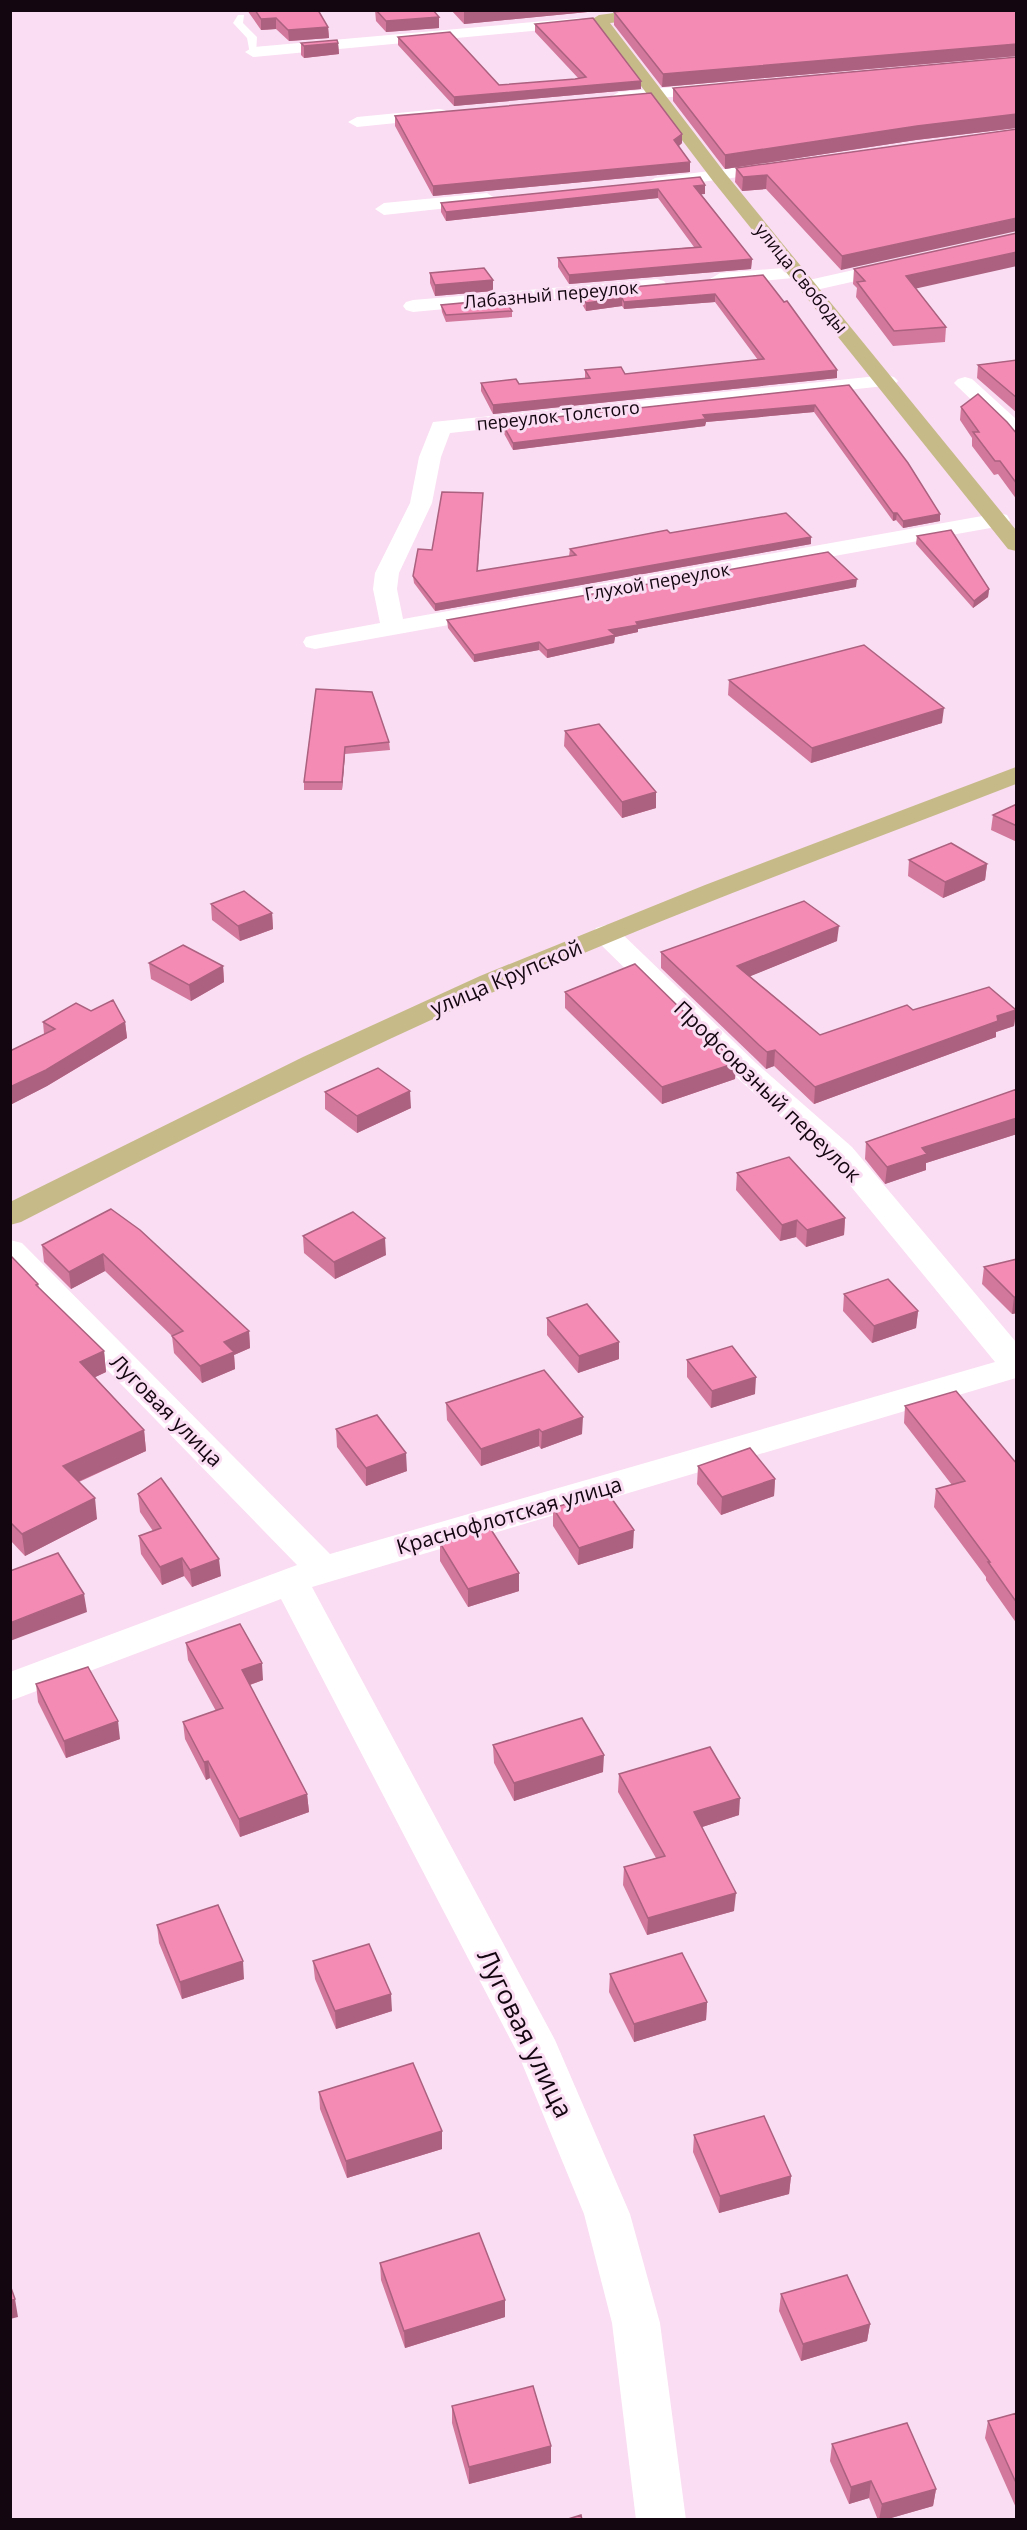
<svg xmlns="http://www.w3.org/2000/svg" width="1027" height="2530" font-family="'Open Sans',sans-serif">
<style>
.lines{fill:none;stroke-linecap:round;stroke-linejoin:round}
.service{fill:#fff;fill-rule:evenodd}
.minor{fill:#fff;fill-rule:evenodd}
.primary{fill:#c6ba89;fill-rule:evenodd}
.wall{fill:#d2789c}
.shaded-wall{fill:#ab617f}
.building{fill:#f48bb5;stroke:#ab617f;stroke-width:1.5}
.labels{text-anchor:middle;dominant-baseline:central;stroke-width:6;stroke-linejoin:round;paint-order:stroke}
.far-street-label{font-size:18px;fill:#140611;stroke:#faddf2}
.street-label{font-size:21px;fill:#140611;stroke:#faddf2}
.near-street-label{font-size:26px;fill:#140611;stroke:#faddf2}
</style>
<rect width="100%" height="100%" fill="#faddf2"/>
<g class="lines">
<path class="service" d="M238,15H244L243,23L257,37L256,54H250L247,38L233,23Z"/>
<path class="minor" d="M579,18L585,20L587,23L585,26L253,57L245,52L253,47Z
M717,83L723,84L726,88L723,92L619,102L610,97L619,92Z
M439,109L445,110L448,114L445,118L357,127L348,122L357,117Z
M779,162L788,167L785,171L655,188L646,183L655,178Z
M487,193L496,199L494,203L384,215L375,209L384,203Z
M898,260L905,262L908,266L905,270L807,292L800,290L797,286L800,282Z
M796,267L806,273L803,277L720,285L710,279L720,273Z
M657,279L664,281L667,285L664,289L413,312L406,310L403,306L406,302L413,300Z
M887,375L894,377L898,381L894,385L450,433L441,457L432,503L399,573L397,589L403,619L999,513L1007,515L1010,520L1007,525L315,649L306,647L303,642L306,637L315,635L380,623L373,589L375,573L410,503L419,457L433,422Z
M965,377L972,379L1016,419V436L1008,435L958,387L954,383L958,379Z
M606,925L616,928L756,1063L852,1147L1016,1342V1378L312,1587L555,2040L630,2214L660,2323L686,2520H636L612,2323L584,2214L519,2056L281,1599L10,1701V1672L297,1565L10,1270V1240L22,1243L330,1554L995,1362L830,1161L734,1075L596,940L592,934L596,928Z"/>
<path class="primary" d="M637,10H688L680,15L610,23L725,173L1016,530V551L1008,549L713,181L591,20L599,15Z
M1016,767V784C843,851 668,915 498,990C336,1061 179,1141 21,1222L10,1225V1202L303,1057L480,976L705,885Z"/>
</g>
<path class="wall" d="M247,10H318L328,27L329,38L289,41L276,29L261,30Z
M375,10L439,28L386,32L376,21Z
M451,10H608L464,24Z
M1017,10V56L662,87L614,25V12Z
M535,24L641,81V89L454,106L398,45V37L499,85L579,79L535,32Z
M301,43H338L339,54L304,58L301,55Z
M1017,57V128H1016L916,140L725,169L673,101V88Z
M395,116L682,143L679,146L690,172L433,196L395,126Z
M1017,129L841,270L766,189L742,191L735,182L736,168Z
M700,177L705,194H701L752,259L751,269L569,284L558,267V258L694,247L658,198L446,221L441,212V203Z
M854,269L915,288L946,327L945,342L893,346L856,297L857,288L853,284Z
M430,273L493,291L435,296L430,283Z
M763,275L837,370V378L493,414L481,391V383L519,384L585,378V370L625,374L758,360L715,302L624,309L622,306L586,311L579,299V292Z
M441,305L512,311V317L446,322L442,312Z
M1017,360V413L977,378L978,365Z
M849,385L940,521L903,528L896,520L893,521L814,412L706,422L705,426L513,450L502,430V423Z
M961,407L1017,434V500L998,474L994,475L972,446V438L960,420Z
M483,493L478,571L569,556L570,549L670,533L811,544L435,611L414,583L413,576L432,550Z
M917,536L989,589L988,597L973,608L916,544Z
M856,587L638,629V632L615,637L614,643L547,658L539,650L474,662L448,628L447,620Z
M729,680L942,723L811,763L728,695Z
M316,689L389,742L390,750L345,754L342,790H304V782Z
M565,731L656,792V808L622,818L564,746Z
M1017,804V842L991,830L993,815Z
M909,860L987,864L985,880L943,898L908,876Z
M211,904L272,913L273,929L240,941L212,920Z
M837,941L750,976L820,1035L913,1010H1016L1014,1026L996,1032V1037L814,1104L774,1066L766,1069L758,1061L661,968V952Z
M149,963L223,966L224,982L191,1001L151,979Z
M565,992L736,1063L735,1079L662,1104L565,1008Z
M91,1011L125,1022L127,1038L47,1086L10,1105V1051L44,1034L43,1022Z
M1017,1089V1134L926,1163V1170L885,1184L865,1159L866,1142Z
M325,1092L411,1108L357,1133L325,1109Z
M737,1173L845,1218L844,1235L806,1247L796,1237L780,1241L736,1190Z
M111,1209L249,1331L250,1348L234,1355L235,1369L202,1383L174,1353L172,1336L105,1271L71,1289L44,1262L42,1245Z
M303,1236L386,1255L335,1279L304,1253Z
M10,1257L38,1284L39,1288L104,1351L106,1372L95,1377L144,1430L146,1451L79,1482L97,1519L25,1556L10,1540Z
M1017,1259V1313L1012,1314L982,1284L984,1267Z
M844,1294L918,1311L916,1328L872,1343L843,1311Z
M547,1318L619,1359L578,1373L547,1335Z
M687,1360L755,1394L711,1408L687,1377Z
M446,1403L582,1434L541,1449L539,1446L481,1466L447,1420Z
M905,1406L1017,1464V1624L986,1580V1577L934,1507L936,1489L952,1485L904,1423Z
M336,1429L407,1471L366,1486L337,1447Z
M698,1466L775,1479L774,1496L721,1515L697,1484Z
M138,1494L221,1576L192,1587L184,1576L162,1585L141,1554L139,1536L153,1531L140,1512Z
M553,1508L633,1548L578,1565L553,1526Z
M440,1543L519,1573V1591L468,1607L440,1561Z
M186,1643L263,1680L250,1685L307,1794L309,1812L240,1837L210,1778L206,1780L185,1739L183,1722L216,1711L188,1660Z
M36,1684L120,1739L66,1758L38,1702Z
M493,1745L603,1772L514,1801L494,1763Z
M619,1774L739,1815L702,1827L734,1911L647,1935L623,1885L624,1867L656,1858L618,1792Z
M157,1925L244,1979L182,1999L159,1943Z
M313,1961L392,2011L336,2029L315,1979Z
M610,1974L707,2002L706,2020L634,2042L609,1992Z
M319,2092L442,2131V2149L347,2178L320,2109Z
M694,2135L791,2176L789,2194L719,2213L693,2152Z
M380,2263L505,2317L405,2348L381,2280Z
M781,2294L870,2324L867,2341L801,2361L779,2311Z
M452,2406L551,2446V2463L469,2484L452,2423Z
M1017,2413V2510L985,2438L988,2421Z
M832,2444L936,2489L933,2506L884,2520H878L869,2498L849,2504L830,2461Z"/>
<path class="shaded-wall" d="M478,10H608L464,24V12Z
M439,17V28L386,32V21Z
M276,18V29L261,30V19Z
M328,27L329,38L289,41L288,30Z
M338,43L339,54L304,58V46Z
M1017,44V56L662,87L663,74Z
M641,81V89L454,106V97Z
M1017,114L1016,128L916,140L725,169V155L917,126Z
M682,134V143L674,150V140Z
M690,162V172L433,196V186Z
M767,175L766,189L742,191L743,177Z
M705,185V194L694,195V186Z
M658,189V198L446,221V212Z
M1017,218V231L841,270L842,256Z
M1017,252V266L905,291L906,276Z
M752,259L751,269L569,284V275Z
M493,280V291L435,296V285Z
M715,294V302L624,309V302Z
M622,298V306L586,311V303Z
M837,370V378L493,414V405Z
M815,405L814,412L706,422L705,426L513,450V443L703,415Z
M893,513H897L896,520L893,521Z
M940,514V521L903,528V521Z
M811,537V544L435,611V604Z
M857,579L856,587L638,629V632L615,637L614,643L547,658V650L636,622Z
M989,589L988,597L973,608L974,601Z
M539,642V650L474,662V655Z
M944,708L942,723L811,763L812,748Z
M345,747V754L342,790V782Z
M656,792V808L622,818V802Z
M987,864L985,880L943,898L945,882Z
M272,913L273,929L240,941L238,926Z
M839,926L837,941L736,982L737,966Z
M223,966L224,982L191,1001L189,985Z
M1016,1010L1014,1026L996,1032V1037L814,1104L815,1087L997,1016Z
M125,1022L127,1038L47,1086L10,1105V1087Z
M775,1050L774,1066L766,1069L767,1052Z
M736,1063L735,1079L662,1104V1087Z
M410,1091L411,1108L357,1133V1116Z
M1017,1118V1134L926,1163V1170L885,1184L887,1167L922,1148Z
M845,1218L844,1235L806,1247L807,1230Z
M797,1220L796,1237L780,1241L782,1225Z
M385,1238L386,1255L335,1279L334,1262Z
M103,1254L105,1271L71,1289L69,1272Z
M1014,1297H1017V1313L1012,1314Z
M918,1311L916,1328L872,1343L874,1326Z
M249,1331L250,1348L234,1355L235,1369L202,1383L200,1366L224,1342Z
M619,1342V1359L578,1373L579,1356Z
M104,1351L106,1372L83,1383L80,1362Z
M756,1377L755,1394L711,1408L712,1391Z
M583,1417L582,1434L541,1449L542,1432Z
M539,1429V1446L481,1466V1449Z
M144,1430L146,1451L66,1487L63,1466Z
M406,1453L407,1471L366,1486V1468Z
M775,1479L774,1496L721,1515L722,1497Z
M95,1498L97,1519L25,1556L22,1534Z
M634,1530L633,1548L578,1565L579,1548Z
M182,1558L184,1576L162,1585L160,1567Z
M219,1559L221,1576L192,1587L190,1570Z
M519,1573V1591L468,1607V1589Z
M84,1594L87,1612L10,1641V1623Z
M262,1663L263,1680L243,1687L242,1670Z
M118,1721L120,1739L66,1758L64,1741Z
M604,1755L603,1772L514,1801V1783Z
M208,1761L210,1778L206,1780L204,1762Z
M307,1794L309,1812L240,1837L239,1819Z
M740,1798L739,1815L693,1830L694,1812Z
M736,1893L734,1911L647,1935L648,1918Z
M243,1961L244,1979L182,1999L180,1982Z
M391,1994L392,2011L336,2029L335,2011Z
M707,2002L706,2020L634,2042V2024Z
M442,2131V2149L347,2178L346,2161Z
M791,2176L789,2194L719,2213L720,2196Z
M15,2299L18,2317L10,2319V2301Z
M505,2300V2317L405,2348L404,2331Z
M870,2324L867,2341L801,2361L803,2344Z
M551,2446V2463L469,2484V2467Z
M871,2481L869,2498L849,2504L851,2487Z
M936,2489L933,2506L884,2520H879L882,2504Z"/>
<path class="building" d="M255,10H318L328,27L288,30L276,18L261,19Z
M376,10H433L439,17L386,21Z
M630,10H1017V44L663,74L614,12Z
M593,18L641,81L454,97L398,37L450,32L499,85L575,79L586,77L535,24Z
M337,40L338,43L304,46L301,43Z
M1017,57V114L917,126L725,155L673,88Z
M651,93L682,134L674,140L690,162L433,186L395,116Z
M1017,129V218L842,256L767,175L743,177L736,168Z
M700,177L705,185L694,186L752,259L569,275L558,258L701,247L658,189L446,212L441,203Z
M1017,233V252L906,276L946,327L894,331L857,282L865,281L854,269Z
M484,268L493,280L435,285L430,273Z
M763,275L784,302L787,301L837,370L493,405L481,383L516,379L519,384L590,378L585,370L621,367L625,374L764,359L715,294L624,302L622,298L586,303L579,292Z
M504,299L512,311L446,315L441,305Z
M1017,360V398L978,365Z
M849,385L908,463L940,514L903,521L897,513H893L815,405L703,415L706,419L513,443L502,423Z
M978,394L1007,422L1017,434V484L1000,461H995L973,432H979L961,407Z
M442,492L483,493L477,571L576,555L570,549L667,530L670,533L786,513L811,537L435,604L413,576L418,549L432,550Z
M951,530L989,589L974,601L917,536Z
M828,552L857,579L636,622L638,625L609,630L615,635L547,650L539,642L474,655L447,620Z
M864,645L944,708L812,748L729,680Z
M316,689L372,692L389,742L345,747L342,782H304Z
M599,724L656,792L622,802L565,731Z
M1017,804V826L993,815Z
M951,843L987,864L945,882L909,860Z
M244,891L272,913L238,926L211,904Z
M804,901L839,926L737,966L820,1035L907,1005L913,1010L989,987L1016,1010L997,1016L998,1021L815,1087L775,1050L767,1052L759,1045L661,952Z
M183,945L223,966L189,985L149,963Z
M635,964L736,1063L662,1087L565,992Z
M113,1000L125,1022L46,1070L10,1087V1051L55,1029L43,1022L76,1003L91,1011Z
M378,1068L410,1091L357,1116L325,1092Z
M1017,1089V1118L922,1148L927,1154L887,1167L866,1142Z
M789,1157L845,1218L807,1230L797,1220L782,1225L737,1173Z
M111,1209L140,1230L249,1331L224,1342L234,1352L200,1366L172,1336L183,1331L103,1254L69,1272L42,1245Z
M353,1212L385,1238L334,1262L303,1236Z
M11,1256L38,1284L36,1285L104,1351L80,1362L144,1430L63,1466L95,1498L22,1534L10,1522V1257Z
M1017,1259V1297H1014L984,1267Z
M888,1279L918,1311L874,1326L844,1294Z
M587,1304L619,1342L579,1356L547,1318Z
M732,1346L756,1377L712,1391L687,1360Z
M544,1370L583,1417L542,1432L539,1429L481,1449L446,1403Z
M956,1391L1017,1464V1603L988,1562H990L936,1489L965,1481L905,1406Z
M377,1415L406,1453L366,1468L336,1429Z
M750,1448L775,1479L722,1497L698,1466Z
M161,1478L219,1559L190,1570L182,1558L160,1567L139,1536L161,1528L138,1494Z
M607,1492L634,1530L579,1548L553,1508Z
M490,1528L519,1573L468,1589L440,1543Z
M58,1553L84,1594L10,1623V1571Z
M240,1624L262,1663L242,1670L307,1794L239,1819L208,1761L204,1762L183,1722L223,1708L186,1643Z
M88,1667L118,1721L64,1741L36,1684Z
M582,1718L604,1755L514,1783L493,1745Z
M710,1747L740,1798L694,1812L736,1893L648,1918L624,1867L665,1856L619,1774Z
M218,1905L243,1961L180,1982L157,1925Z
M369,1944L391,1994L335,2011L313,1961Z
M682,1953L707,2002L634,2024L610,1974Z
M413,2063L442,2131L346,2161L319,2092Z
M764,2116L791,2176L720,2196L694,2135Z
M479,2233L505,2300L404,2331L380,2263Z
M847,2275L870,2324L803,2344L781,2294Z
M10,2285L15,2299L10,2301Z
M533,2386L551,2446L469,2467L452,2406Z
M1017,2413V2485L988,2421Z
M907,2423L936,2489L882,2504L871,2481L851,2487L832,2444Z
M581,2515L582,2520H565Z"/>
<g class="labels">
<g class="far-street-label">
<text transform="translate(802 278) rotate(51)">улица Свободы</text>
<text transform="translate(551 294) rotate(-5)">Лабазный переулок</text>
<text transform="translate(558 415) rotate(-6)">переулок Толстого</text>
<text transform="translate(657 581) rotate(-10)">Глухой переулок</text>
</g>
<g class="street-label">
<text transform="translate(506 977) rotate(-23)">улица Крупской</text>
<text transform="translate(768 1091) rotate(44)">Профсоюзный переулок</text>
<text transform="translate(167 1410) rotate(45)">Луговая улица</text>
<text transform="translate(509 1515) rotate(-16)">Краснофлотская улица</text>
</g>
<g class="near-street-label">
<text transform="translate(526 2033) rotate(64)">Луговая улица</text>
</g>
</g>
<rect width="1027" height="2530" fill="none" stroke="#140611" stroke-width="24"/>
</svg>
